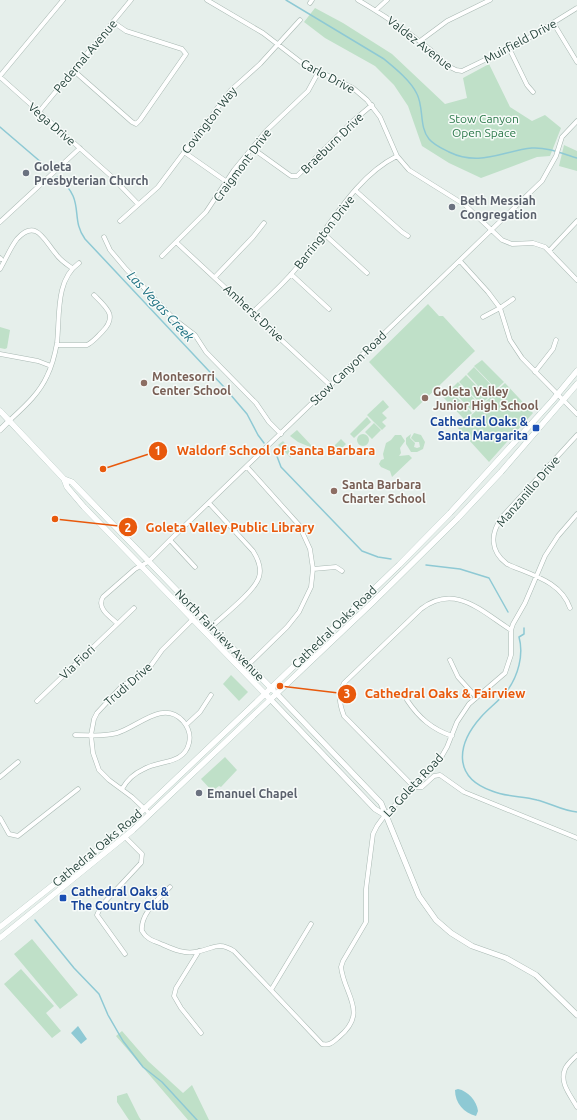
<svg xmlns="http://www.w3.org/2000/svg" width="577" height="1120" font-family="Ubuntu,sans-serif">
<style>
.green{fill:#bfe0c8}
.water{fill:#8ec9d4}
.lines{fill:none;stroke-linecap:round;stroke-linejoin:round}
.stream{stroke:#8ec9d4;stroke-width:1.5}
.minor-casing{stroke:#a8b8b2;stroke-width:5}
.tertiary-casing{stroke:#a8b8b2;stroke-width:6}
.secondary-casing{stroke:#a4bbb3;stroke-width:6}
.minor{stroke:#fff;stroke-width:4}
.tertiary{stroke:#fff;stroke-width:5}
.secondary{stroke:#fff;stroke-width:5.5}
.worship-dot{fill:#6b7280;stroke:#f7fbf9;stroke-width:1.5}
.education-dot{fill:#8d6e63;stroke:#f7fbf9;stroke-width:1.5}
.transit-dot{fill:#1a4fb4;stroke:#f7fbf9;stroke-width:1.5}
.labels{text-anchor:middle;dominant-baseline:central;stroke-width:3;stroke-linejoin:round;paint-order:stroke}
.street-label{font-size:12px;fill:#24423a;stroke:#f7fbf9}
.park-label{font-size:12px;fill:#2d7a4b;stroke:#f7fbf9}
.worship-label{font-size:12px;font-weight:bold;fill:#5b616d;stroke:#f7fbf9;text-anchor:start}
.education-label{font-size:12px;font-weight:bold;fill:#785e54;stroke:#f7fbf9;text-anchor:start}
.transit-label{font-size:12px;font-weight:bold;fill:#164399;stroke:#f7fbf9;text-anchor:end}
.water-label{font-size:13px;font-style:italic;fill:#1c6f80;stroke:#f7fbf9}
.leader{fill:none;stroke:#e8590c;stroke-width:1.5}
.callout-dot{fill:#e8590c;stroke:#f7fbf9;stroke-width:1.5}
.mark-label{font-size:12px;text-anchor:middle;font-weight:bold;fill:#fff}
.callout-label{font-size:13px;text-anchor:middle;font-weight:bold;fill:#e8590c;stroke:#f7fbf9;stroke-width:3;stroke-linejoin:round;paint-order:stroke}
</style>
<rect width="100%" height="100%" fill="#e6efeb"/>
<path class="green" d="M315,8L343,23L392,54L445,104L467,98L463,78L489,64L510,107L532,121L545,115L561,128L550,156L537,157L481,178L449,163L422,146L408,106L394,85L375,66L325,38L304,22Z
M564,145L577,151V171L559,166Z
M428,304L439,316H443L475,351L414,410L369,362Z
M0,327L10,330L7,348L5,349L0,348Z
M482,360L504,382L496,389L474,366Z
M474,367L496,390L488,397L467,374Z
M466,375L488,398L481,404L459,382Z
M458,382L480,405L473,412L451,389Z
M505,383L533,413L489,462L458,428Z
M450,390L472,413L465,420L443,397Z
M383,400L389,407L382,413L387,418L382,422L386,426L382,430L367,415Z
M367,417L371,422L354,438L350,434Z
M374,423L381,430L372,439L365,432Z
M297,430L312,446L310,447L298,442L290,436Z
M414,433L421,435L425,442L423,449L417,452H411L406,444V438L411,434L410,438L415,443L414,447L417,448L420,447L419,442H415L411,438Z
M357 440a6 6 0 1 1 12 0a6 6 0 1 1-12 0Z
M395,435H401L405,441L400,448L401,453L399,456L409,455L412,458L392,477L390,471L381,467L379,464L381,460L384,459L383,454L386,443L391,440Z
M341,439L346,444L333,457L328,452Z
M283,441L290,449L291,458L278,445Z
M231,675L248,692L239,701L223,684Z
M225,757L237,770L221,787L219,786L212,791L201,779Z
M32,939L78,995L60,1009L14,954Z
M21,969L54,1006L46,1013L61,1031L52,1038L4,984Z
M122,1031L148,1061L183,1093L192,1085L209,1120H188L116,1036Z
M127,1093L139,1117L141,1120H129L117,1102V1096Z"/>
<path class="water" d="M78,1026L87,1039L81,1044L71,1033Z
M458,1089C468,1091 477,1101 478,1111L476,1116C464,1113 455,1103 455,1090Z"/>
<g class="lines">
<path class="stream" d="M286,0L384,59C395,68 411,81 417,94C424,108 419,127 429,139C434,145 441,148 449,152C480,167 502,151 532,148C548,147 563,154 577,158
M0,127L49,169
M57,177C87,200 69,217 85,239L224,387L247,414L258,435L264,443
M275,451L281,467L362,551L378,557L391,559
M426,565L460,569L489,578L508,612
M524,628V634L519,637C524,655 518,676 507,691C499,701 489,708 481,717C457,744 452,777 492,791C506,797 522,796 537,800C550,803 563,811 577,812
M35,920L74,968L99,994L108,1015L123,1041L143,1067L162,1082L197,1120"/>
<defs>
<path id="minor" d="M207,0L263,33L302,63L353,88L367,100L380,117L397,156L409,170L465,205L502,240L512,244L533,243L545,247L577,280
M358,0C391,19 422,41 450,67L456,70L462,71L522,42L577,8
M310,3L312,0
M376,10L387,0
M554,24L577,62
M420,41L447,21L490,0
M509,48L527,85L533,92
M73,70L132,122L136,124L140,120L186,54L182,49L126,31L113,22
M0,76L63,0
M0,77L111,176L138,204
M38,113L131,0
M252,148L291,176H297L353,121L372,105
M184,152L227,182
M356,191L402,232L408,236
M120,221L158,187L231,90L260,64L300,20
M0,222L80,148
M323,233L367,273
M104,237L110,250L126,269L174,319L195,335L206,352L256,403L269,422L281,434
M176,242L331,386
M549,251L577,221
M162,256L206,212L234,170L266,131L308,91L319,71
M0,258L1,259
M460,261L488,292L500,308L510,340L522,358L577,414
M0,269C6,259 10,248 17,239C36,218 44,240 56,254C60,260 66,264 72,268
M291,274L329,309
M215,277L253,237L264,223
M253,312C268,297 285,283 298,266C329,229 353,178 397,156
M483,317L500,308L513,299
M57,345H87C93,342 97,337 102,332C118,316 107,308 94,295
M0,354L38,361L51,366
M535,372L553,349L556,340
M9,421C24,407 39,394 47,376C52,366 55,354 57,343C60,317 55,280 79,263
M247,467L299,525L310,549L313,569L311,587L299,612L287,627L248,665
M209,503L253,551C258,559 262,568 259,577C255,591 223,616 211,627
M170,540L195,567
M313,569L336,567L342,571
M570,608C561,581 531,575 507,564C490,551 490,534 502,517L577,435
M117,623C110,617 96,608 103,597L135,569L148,562L170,540L542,181L556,156L562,137L577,121
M511,630C481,611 455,583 421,609L344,683C338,695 339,703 344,716L414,787H422L434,776L440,775L464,792L577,838
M450,660L458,677L476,697
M407,700C419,718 432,729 452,736
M37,701L134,608
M186,725L200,712L211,695
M75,735C89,735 103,737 117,733C138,727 163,699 183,721C188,727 191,735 189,743C184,765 159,760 144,769C135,773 127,780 122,789
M0,777L18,762
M150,814L132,797L109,780L99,770L93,753L91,735L94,719L97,713L122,686L147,671L162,650L192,620
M0,818L9,834L18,836L78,789
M170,887C159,899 140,913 142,931C146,938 151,940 159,943C171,948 182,954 195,952C212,950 217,940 234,951L322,1044C330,1046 333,1042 339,1037C369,1012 344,995 341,967L343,961L366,922V889L373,834L377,826L385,815L439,761L447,747L457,722L469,704L505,673L511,655V630L513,624L525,603L545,556L558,536L577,514
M199,951L176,988L174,996L181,1008L201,1033
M125,954L97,915L101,906L141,863L142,854L125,837
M271,990L311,924
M577,1055C573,1059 567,1064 565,1069C559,1083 571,1096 577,1107"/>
<path id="tertiary" d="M0,430L9,421
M277,694L381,803L419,896L436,920L451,933L472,946L506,958L536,975L577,1015
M271,700L375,809L385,815"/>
<path id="secondary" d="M0,411L64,479L67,487L84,507L271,700
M64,479L72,482L273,690
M0,927L120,832L244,714L399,565L450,513L552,401L577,371
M0,938L133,830L373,602L457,519L501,472L577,384"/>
</defs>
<use href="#minor" class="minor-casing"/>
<use href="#tertiary" class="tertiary-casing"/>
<use href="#secondary" class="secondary-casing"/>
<use href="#minor" class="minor"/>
<use href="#tertiary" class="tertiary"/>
<use href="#secondary" class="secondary"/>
</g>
<g class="worship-dot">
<circle cx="26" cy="173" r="4"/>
<circle cx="452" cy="207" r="4"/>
<circle cx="199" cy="793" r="4"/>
</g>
<g class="education-dot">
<circle cx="144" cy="383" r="4"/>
<circle cx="425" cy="398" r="4"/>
<circle cx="334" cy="491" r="4"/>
</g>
<g class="transit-dot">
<rect x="532" y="424" width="8" height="8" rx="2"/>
<rect x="59" y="894" width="8" height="8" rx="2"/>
</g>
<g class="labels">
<g class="street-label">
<text transform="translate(520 41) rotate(-28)">Muirfield Drive</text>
<text transform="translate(420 43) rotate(38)">Valdez Avenue</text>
<text transform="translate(85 56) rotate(-50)">Pedernal Avenue</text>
<text transform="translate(328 76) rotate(28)">Carlo Drive</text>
<text transform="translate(209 120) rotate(-52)">Covington Way</text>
<text transform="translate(52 124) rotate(41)">Vega Drive</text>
<text transform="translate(332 143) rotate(-44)">Braeburn Drive</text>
<text transform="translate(242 165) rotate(-53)">Craigmont Drive</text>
<text transform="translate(324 232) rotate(-52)">Barrington Drive</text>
<text transform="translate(254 313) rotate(43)">Amherst Drive</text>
<text transform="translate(348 368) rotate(-44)">Stow Canyon Road</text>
<text transform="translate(528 491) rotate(-49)">Manzanillo Drive</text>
<text transform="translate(334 627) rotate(-44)">Cathedral Oaks Road</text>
<text transform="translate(220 635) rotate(46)">North Fairview Avenue</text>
<text transform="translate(77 662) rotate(-44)">Via Fiori</text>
<text transform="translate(128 684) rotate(-41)">Trudi Drive</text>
<text transform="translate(413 785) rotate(-47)">La Goleta Road</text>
<text transform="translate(97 848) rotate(-40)">Cathedral Oaks Road</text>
</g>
<g class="park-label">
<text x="484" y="118">Stow Canyon<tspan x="484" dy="14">Open Space</tspan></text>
</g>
<g class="worship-label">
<text x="34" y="166">Goleta<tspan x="34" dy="14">Presbyterian Church</tspan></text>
<text x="460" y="200">Beth Messiah<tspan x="460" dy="14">Congregation</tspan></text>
<text x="207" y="793">Emanuel Chapel</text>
</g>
<g class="education-label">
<text x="152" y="376">Montesorri<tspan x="152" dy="14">Center School</tspan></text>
<text x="433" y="391">Goleta Valley<tspan x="433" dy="14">Junior High School</tspan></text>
<text x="342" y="484">Santa Barbara<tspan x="342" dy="14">Charter School</tspan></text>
</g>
<g class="transit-label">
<text x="528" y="421">Cathedral Oaks &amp;<tspan x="528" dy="14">Santa Margarita</tspan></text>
<text x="71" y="891" text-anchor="start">Cathedral Oaks &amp;<tspan x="71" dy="14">The Country Club</tspan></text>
</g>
<g class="water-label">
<text transform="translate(161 306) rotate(47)">Las Vegas Creek</text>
</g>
</g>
<path class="leader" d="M103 469L158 451M55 519L128 527M280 686L347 694"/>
<g class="callout-dot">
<circle cx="103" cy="469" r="4"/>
<circle cx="55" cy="519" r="4"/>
<circle cx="280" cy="686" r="4"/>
<circle cx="158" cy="451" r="10"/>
<circle cx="128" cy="527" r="10"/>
<circle cx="347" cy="694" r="10"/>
</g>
<g class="mark-label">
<text x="158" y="455">1</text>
<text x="128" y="532">2</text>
<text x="347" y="698">3</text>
</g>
<g class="callout-label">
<text x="276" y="455">Waldorf School of Santa Barbara</text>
<text x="230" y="532">Goleta Valley Public Library</text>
<text x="445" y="698">Cathedral Oaks &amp; Fairview</text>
</g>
</svg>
